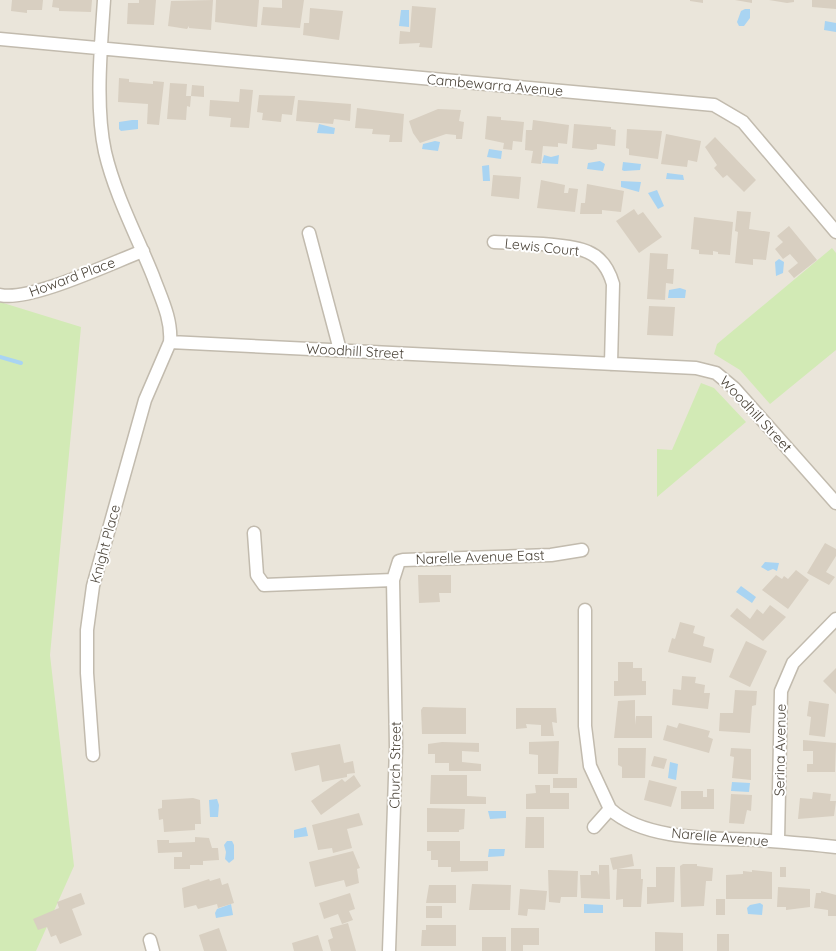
<svg xmlns="http://www.w3.org/2000/svg" width="836" height="951" font-family="Quicksand,sans-serif">
<style>
.residential{fill:#eae5da}
.green{fill:#d2eab5}
.water{fill:#a9d4f2}
.lines{fill:none;stroke-linecap:round;stroke-linejoin:round}
.stream{stroke:#a9d4f2;stroke-width:4}
.building{fill:#d8cfc1}
.minor-casing{stroke:#c2bbae;stroke-width:15}
.minor{stroke:#fff;stroke-width:12}
.labels{text-anchor:middle;dominant-baseline:central;stroke-width:4;stroke-linejoin:round;paint-order:stroke}
.street-label{font-size:14px;fill:#4b4439;stroke:#fff}
</style>
<rect width="100%" height="100%" fill="#f6f3ec"/>
<path class="residential" d="M0,0H836V951H13L0,908Z"/>
<path class="green" d="M832,248L836,253V350L770,404L740,370L714,354L717,344Z
M0,302L81,327L50,655L74,866L36,951H0Z
M701,383L714,388L746,422L657,497V449L672,450Z"/>
<path class="water" d="M745,9H750V18L744,26H739L737,22L741,11Z
M401,10H409V27L399,26Z
M825,21L836,23V32L824,30Z
M132,120H138V129L121,131L119,129V122Z
M319,124L335,128L334,134L317,133Z
M435,141L440,142L438,151L422,149L423,144Z
M489,149L502,151L501,159L487,157Z
M544,155L551,157L559,155L558,164L542,163Z
M600,161L605,164L603,171L587,169L588,163Z
M623,162L641,164L640,170L624,171L622,170Z
M489,165L490,181H483L482,166Z
M667,173L683,175L684,180L666,179Z
M621,181L641,182L639,192L621,187Z
M657,190L664,206L658,209L648,193Z
M779,259L784,262L783,273L776,276L775,262Z
M680,288L686,290L685,298H668L669,290Z
M765,562L779,563L777,571L773,569L768,571L761,567Z
M741,586L756,597L752,603L736,592Z
M670,762L678,764L676,780L668,778Z
M732,782L750,783L749,792L731,791Z
M217,799L219,805L218,817H210L209,800Z
M488,811H506V818L490,819Z
M306,827L308,836L294,838V830Z
M227,841H232L234,845V859L229,863L225,859L226,852L224,845Z
M489,849H505L504,856L488,857Z
M760,903L763,905L762,915L748,914L747,908L750,905Z
M231,904L233,915L216,918L215,913L217,909Z
M584,904L603,905V913H584Z"/>
<g class="lines">
<path class="stream" d="M0,357L21,363"/>
</g>
<path class="building" d="M12,0H43L42,10H27V13L11,11Z
M53,0H92L91,12L59,11V8L52,7Z
M139,0H156L154,25L127,24L128,3H139Z
M213,0L211,30L189,28V26L187,29L168,26L171,1Z
M216,0H259L257,27L215,22Z
M282,0H304L300,28L261,25L263,7L282,8Z
M690,0H703V3L690,1Z
M735,0H752V3Z
M769,0H794V2L787,3Z
M812,0H836V9L812,7Z
M412,6L436,8L432,48L419,47L420,43L399,44L400,31L410,32Z
M310,8L343,11L339,40L303,35L304,23H309Z
M119,78L129,79V82L153,84V81L164,82L159,125L147,124L148,104L118,102Z
M170,83L187,84L186,96H191L190,107L187,106L186,120L167,119Z
M192,85L204,86V97L191,96Z
M240,89L253,90L249,128L230,127L231,118L209,116L210,100L239,102Z
M259,95L295,96L292,115L282,114L281,122L262,120L263,113L257,112Z
M298,100L351,104L350,121L334,119L333,124L296,121Z
M357,108L404,114L402,142H389L390,135L372,134L373,129L355,128Z
M438,109L461,110L459,121L464,122L462,139H456V135L446,134L420,143L413,133L409,121Z
M487,116L501,117V120L524,122L522,142L513,141L512,150L503,149L504,143L485,139Z
M533,120L569,125L567,144L558,143V147L543,146L541,164L531,163L533,151L525,150L526,130H532Z
M574,124L611,127V129L616,130L615,146L597,144V149L592,150L572,148Z
M627,129L662,131L658,159L629,155V149L626,148Z
M666,134L701,141L697,162L688,160L687,167L661,164Z
M715,137L756,180L744,192L727,175L723,178L714,168L717,165L705,147Z
M493,175L521,177L519,199L491,196Z
M541,180L565,185L564,193H568L569,188L578,189L575,212L537,208Z
M587,184L624,191L621,212L602,210V214H580L581,203H585Z
M634,209L638,215L643,212L662,237L639,253L616,221Z
M737,211L751,212L749,229L770,232L766,260L753,259V265L735,263L738,232L735,231Z
M694,217L733,222L730,255L718,254V252L713,251V255L699,254V250L691,249Z
M789,226L817,260L794,278L788,271L798,263L790,254L783,259L775,249L783,242L777,236Z
M650,253L668,254L667,269H674L673,284L666,283L665,300L647,299Z
M649,306L675,307L673,336L647,335Z
M825,543L836,549V556L826,572L835,577L829,585L807,573Z
M796,570L809,580L788,609L762,590L776,575L782,579L784,576L788,579Z
M418,575H451V593H439L440,602L419,603Z
M770,605L786,617L763,641L730,616L737,608L750,619L757,609L763,614Z
M680,622L695,626L693,633L705,637L703,646L714,649L711,663L668,652L672,638L675,639Z
M746,641L767,651L750,687L729,677Z
M618,662H633V668H642V681H646V695L614,696V681H618Z
M836,668V694L823,681Z
M682,676L696,677L695,683L705,685L704,693H710L708,709L672,705L673,689L681,690Z
M735,690L757,691L756,705L752,706L750,733L719,731L720,713H733Z
M635,700V725L636,716H652V738H614L618,701Z
M809,701L829,704L825,737L809,735L811,717L807,716Z
M423,707L466,708V734H422L421,710Z
M516,708H556L557,723L552,722L554,736H541V725L526,724L527,728L516,729Z
M679,723L710,731L708,737L713,739L709,753L663,740L667,725L677,728Z
M803,740L836,743L835,772H807V764H813V751H803Z
M559,741L558,774H538V755L529,754V742Z
M442,742L479,743V752L462,751V762L481,764V771H449V763H435V754H428V744Z
M340,744L344,763L353,761L355,773L347,774V777L322,782L319,765L295,771L291,753Z
M618,748H646L645,778H622V767L618,765Z
M731,748L751,749V780L732,778L734,757L730,756Z
M654,756L667,759L664,769L651,766Z
M354,775L361,786L321,815L311,801L342,779L345,782Z
M431,775H467V796L486,797V804H430Z
M553,778H577V788H553Z
M649,780L677,787L671,807L644,800Z
M535,785H550V793H569V809H526V794L536,793Z
M707,789H714V809H681V791H703V797H707Z
M813,792L831,794L830,801H836L834,816L798,819L800,798L812,799Z
M731,794L752,795L751,811L747,810L744,824L729,823Z
M193,798L200,800L201,824H195V830L164,832L163,819L159,820L158,809L162,808V800Z
M427,808L465,809L464,829L459,830V832H427Z
M359,813L363,825L347,829L352,848L333,853L332,848L318,850L312,825Z
M526,817H544V848H525Z
M195,837L209,838L212,848H218L219,860L203,861V865H190V869H174V857H182V852L158,853L157,840H169V843L195,842Z
M427,841H460V861H488V871L451,872V867H438V860H431V851H427Z
M353,851L360,868L357,869L359,883L346,887L344,880L315,887L309,862Z
M632,854L634,866L618,869H641V879H643L641,907H623V899L616,900L617,869L613,870L610,858Z
M683,864H697V866L713,868L712,881H706L704,906L681,907L680,866Z
M599,865H609L610,899L581,898L580,875H591V871H597L599,875Z
M656,867H675L674,902L647,904V887H656Z
M780,867H786V877H780Z
M548,870L578,871L577,897H561L560,903L549,902Z
M752,870L772,872V899H726V875L743,874V871L752,872Z
M220,878L222,885L228,883L234,903L218,908L217,904L198,909L196,905L184,908L182,888L209,879L210,881Z
M472,884L511,885L510,910H469Z
M429,885H456V903H426Z
M778,887L810,889V907L786,910V907H777Z
M520,889L547,891L545,910L528,909L527,916L518,915Z
M821,891L836,895V916H828V910L814,908L816,893H821Z
M81,893L85,904L72,909L82,935L60,944L56,935L51,937L47,927L38,930L33,919L59,908L57,902Z
M350,893L355,909L349,911L353,920L342,924L338,914L324,919L319,903Z
M716,899H725V915H716Z
M426,906H442V918H426Z
M348,923L356,951H331L328,940L333,938L330,928Z
M426,925H456V946H421L422,930H426Z
M219,928L227,951H204L199,935Z
M511,928H539V945H523V951H511Z
M655,932L683,933V951H655Z
M717,934H729V951H717Z
M318,935L323,951H294L292,943Z
M482,937H506V951H482Z"/>
<g class="lines">
<defs>
<path id="minor" d="M0,39L714,105L743,122L836,232
M309,233L340,350
M494,242C516,243 569,243 588,252C602,258 609,270 613,284L611,364
M0,295C30,302 111,263 143,251
M170,342L696,368L716,373L734,388L836,503
M254,533L257,575L264,585L393,580
M585,610V726L590,766L610,809L594,827
M93,755L87,673V630L93,586L145,400L170,342C172,319 161,298 153,276C137,236 115,195 105,152C95,107 101,46 104,0
M610,809C645,841 714,838 759,840C785,842 810,844 836,847
M778,841L781,691L793,663L836,619
M150,940L153,951
M389,951L396,748L393,580L399,561L403,560L551,555L582,550"/>
</defs>
<use href="#minor" class="minor-casing"/>
<use href="#minor" class="minor"/>
</g>
<g class="labels">
<g class="street-label">
<text transform="translate(495 85) rotate(5)">Cambewarra Avenue</text>
<text transform="translate(542 247) rotate(6)">Lewis Court</text>
<text transform="translate(72 277) rotate(-20)">Howard Place</text>
<text transform="translate(355 351) rotate(3)">Woodhill Street</text>
<text transform="translate(756 414) rotate(47)">Woodhill Street</text>
<text transform="translate(105 544) rotate(-75)">Knight Place</text>
<text transform="translate(480 557) rotate(-2)">Narelle Avenue East</text>
<text transform="translate(780 750) rotate(-89)">Serina Avenue</text>
<text transform="translate(395 765) rotate(-89)">Church Street</text>
<text transform="translate(720 837) rotate(5)">Narelle Avenue</text>
</g>
</g>
</svg>
